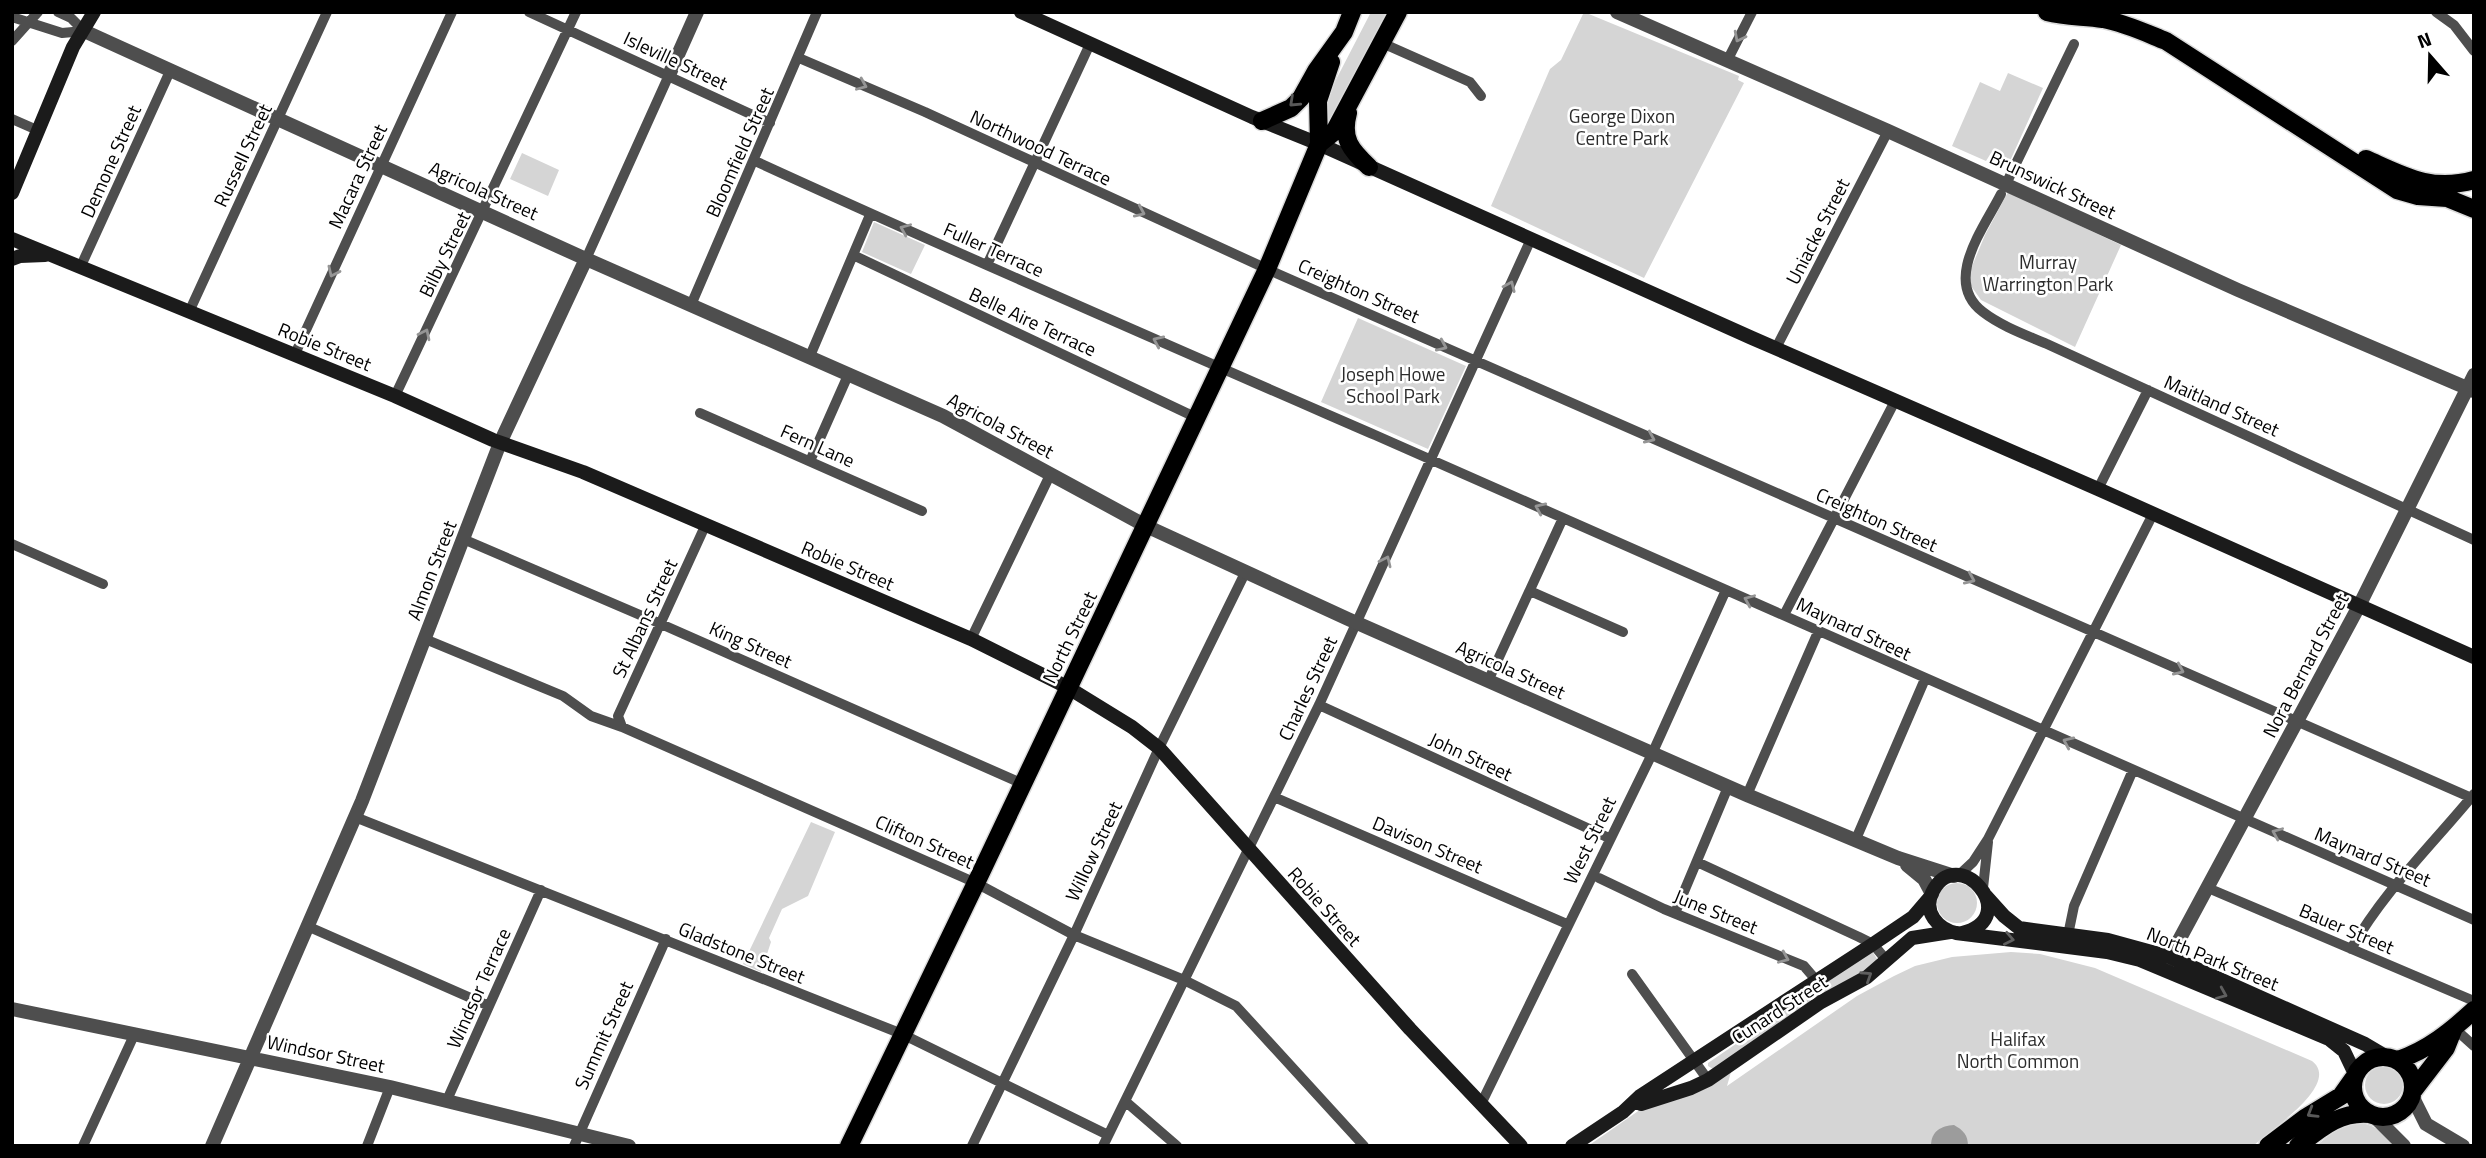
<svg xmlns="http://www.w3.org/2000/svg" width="2486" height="1158" font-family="'Titillium Web',sans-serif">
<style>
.green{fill:#d5d5d5}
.water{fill:#9c9c9c}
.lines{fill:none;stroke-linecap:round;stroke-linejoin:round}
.primary-casing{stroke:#dbdbdb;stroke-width:21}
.minor{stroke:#4e4e4e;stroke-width:10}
.tertiary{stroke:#4e4e4e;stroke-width:14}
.secondary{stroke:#1b1b1b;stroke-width:14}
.primary{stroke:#000;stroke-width:18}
.oneway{stroke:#959595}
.oneway2{stroke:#595959}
.oneway3{stroke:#5f5f5f}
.labels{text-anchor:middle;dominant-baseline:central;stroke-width:5;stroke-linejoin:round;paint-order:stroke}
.street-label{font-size:19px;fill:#000;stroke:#fff}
.park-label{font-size:19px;fill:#2c2c2c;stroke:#fff}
</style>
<rect width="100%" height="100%" fill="#fff"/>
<path class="green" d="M1371,12H1389L1327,129L1326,99Z
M1584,12L1739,76L1738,80L1744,83L1644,278L1491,206L1550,69L1561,60Z
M2008,73L2043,88L2010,161L1991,153L1986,161L1952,146L1980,82L2000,91Z
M522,153L559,170L548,196L510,179Z
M2008,192L2121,245L2075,347L1981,300L1971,286L1970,271L1985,235Z
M874,222L925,245L911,274L862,252Z
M1358,318L1466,366L1428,449L1321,402Z
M811,822L835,832L808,896L782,909L769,938L771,942L761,972L743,964Z
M1937 903a20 20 0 1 1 40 0a20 20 0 1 1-40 0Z
M1872,951L1877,959L1873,967L1713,1069L1708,1066V1063Z
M2011,952L2040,954L2095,968L2312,1061C2342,1084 2269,1131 2253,1146H1588L1644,1107L1731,1072L1727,1086L1857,996L1894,976L1915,966L1952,957Z
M2365 1085a19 19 0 1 1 38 0a19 19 0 1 1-38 0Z
M2353,1122C2371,1123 2385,1131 2396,1146H2316L2339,1127Z"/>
<path class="water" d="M1954,1125C1963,1130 1968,1135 1968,1146H1931C1931,1131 1941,1126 1954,1125Z"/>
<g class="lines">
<defs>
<path id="primary" d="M2047,12C2066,17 2084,16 2103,19C2125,23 2146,33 2166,41L2397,190L2418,196L2447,198L2474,209
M1348,113C1341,139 1351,150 1369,167
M1262,121L1291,108L1301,98L1316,71L1344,32L1352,12
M1319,144L1318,101L1331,62
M2366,159C2404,176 2431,192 2474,180
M2353 1087a30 30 0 1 1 60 0a30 30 0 1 1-60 0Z
M2398,1060C2428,1050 2451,1031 2474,1010
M2413,1091L2446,1048L2454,1028
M849,1146L976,883L1267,269L1319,144L1334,132L1398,12
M2268,1146L2305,1118L2341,1096L2353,1079
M2298,1146C2321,1128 2340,1111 2370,1114"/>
</defs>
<use href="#primary" class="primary-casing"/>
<path class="minor" d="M58,12L71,18L84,31
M529,12L770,123
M2436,12L2454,25L2474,51
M12,17L62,33L84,31
M12,41L38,12
M1382,43L1470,82L1481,96
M799,58L925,112L1278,274L2474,799
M1727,61L1752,12
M12,119L37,130
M755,161C960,255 1168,345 1375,435L2474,920
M2006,184L2074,44
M2001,194C1984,228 1942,281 1983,312C2001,326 2026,335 2047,344L2474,540
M853,255L1197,418
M586,259L669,75
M987,265L1090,44
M80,268L171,69
M691,305L817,12
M189,312L327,12
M1776,348L1888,131
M295,354L452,12
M810,356L870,215
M395,396L576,12
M700,413L922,511
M810,461L849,373
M2098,489L2148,390
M463,539L661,624L1023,784
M12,544L103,584
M1530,591L1623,632
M1784,615L1895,401
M425,639L563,696L591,716L622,727L976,883L1074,935L1184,980L1236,1006L1364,1146
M971,639L1051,473
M1489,679L1563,518
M1319,705L1609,838
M622,727L618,716L706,524
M1747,795L1818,632
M1274,797L1567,924
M355,817L902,1034L1108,1135
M1856,839L1925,679
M1697,862L1859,937L1873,944L1887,961
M1958,876L1973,862L1988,839L2153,514
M1599,878L1664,909L1804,966L1816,980
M1983,888L1988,842
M2208,888L2474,1001
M1675,913L1728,787
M307,926L489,1006
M2068,935L2074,906L2133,770
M2351,949C2384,891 2432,845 2474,794
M1632,974L1708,1080
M2454,1028L2474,1046
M447,1100L541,890
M1125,1101L1177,1146
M1481,1104L1652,754L1726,590
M83,1146L135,1033
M367,1146L390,1087
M574,1146L666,939
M972,1146L1074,935L1159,748L1246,571
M1103,1146L1319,705L1531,239"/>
<path class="tertiary" d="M1617,12L1888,131L2238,290L2474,391
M84,31L586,259L943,416L1146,526L1348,619L1747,795L1898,858L1954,876
M669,75L697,12
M1907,865L1924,879L1932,894
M2164,968L2359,606L2474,375
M12,1009L390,1087L629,1146
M2412,1096L2426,1124L2463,1146
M2374,1116L2404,1146
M212,1146L362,801L500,443L586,259"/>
<path class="secondary" d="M1021,12L1252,117L1319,144L1752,338L2098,489L2474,657
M12,193L73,47L94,12
M12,239L395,396L493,440L583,472L971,639L1067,687L1132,727L1159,748L1410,1029L1521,1146
M12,259L20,256L45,255
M1986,896L2004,916L2019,928L2108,940L2170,957L2365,1044L2387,1057
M1962,933C2025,918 1957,840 1932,893C1923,912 1938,929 1956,933L2107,952L2140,960L2329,1039L2344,1051L2355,1074
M1641,1104L1691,1088L1708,1080L1821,1002L1867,977L1912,938L1950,932
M1572,1146L1623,1112L1640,1096L1873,944L1913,917L1931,896"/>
<use href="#primary" class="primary"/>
</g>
<defs><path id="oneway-chevron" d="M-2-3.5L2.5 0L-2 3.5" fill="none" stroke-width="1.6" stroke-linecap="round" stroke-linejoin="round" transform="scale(1.75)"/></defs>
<g class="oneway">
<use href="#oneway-chevron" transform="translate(1739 37) rotate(117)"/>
<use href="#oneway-chevron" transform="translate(862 85) rotate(23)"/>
<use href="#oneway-chevron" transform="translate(1140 212) rotate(24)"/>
<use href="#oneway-chevron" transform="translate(905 229) rotate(-157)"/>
<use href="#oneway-chevron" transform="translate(333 272) rotate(115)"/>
<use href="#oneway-chevron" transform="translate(1510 286) rotate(-66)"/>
<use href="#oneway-chevron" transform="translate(425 334) rotate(-64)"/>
<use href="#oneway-chevron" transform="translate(1158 341) rotate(-156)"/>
<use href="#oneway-chevron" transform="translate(1442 346) rotate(24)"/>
<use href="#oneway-chevron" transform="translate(1650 438) rotate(24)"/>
<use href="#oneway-chevron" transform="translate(1540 508) rotate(-156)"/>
<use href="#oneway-chevron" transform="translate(1386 561) rotate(-65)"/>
<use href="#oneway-chevron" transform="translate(1970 579) rotate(24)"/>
<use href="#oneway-chevron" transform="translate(1749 600) rotate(-157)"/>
<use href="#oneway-chevron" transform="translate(2179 670) rotate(24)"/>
<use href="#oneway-chevron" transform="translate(2068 742) rotate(-156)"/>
<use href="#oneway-chevron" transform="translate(2277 833) rotate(-157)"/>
<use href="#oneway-chevron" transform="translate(1784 958) rotate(23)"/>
</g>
<g class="oneway2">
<use href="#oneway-chevron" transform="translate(1294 102) rotate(137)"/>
<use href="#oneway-chevron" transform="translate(2312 1113) rotate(149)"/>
</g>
<g class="oneway3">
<use href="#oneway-chevron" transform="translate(2009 939) rotate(11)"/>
<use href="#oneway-chevron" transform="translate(1867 976) rotate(-33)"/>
<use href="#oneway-chevron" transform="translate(2222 994) rotate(23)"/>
</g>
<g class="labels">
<g class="street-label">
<text transform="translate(676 60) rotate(25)">Isleville Street</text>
<text transform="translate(1041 147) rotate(25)">Northwood Terrace</text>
<text transform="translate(739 152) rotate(-66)">Bloomfield Street</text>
<text transform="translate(242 155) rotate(-65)">Russell Street</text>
<text transform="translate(110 161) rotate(-66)">Demone Street</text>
<text transform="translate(357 176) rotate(-65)">Macara Street</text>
<text transform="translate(2053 184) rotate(25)">Brunswick Street</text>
<text transform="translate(484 190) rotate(24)">Agricola Street</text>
<text transform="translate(1817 231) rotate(-63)">Uniacke Street</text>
<text transform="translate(994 249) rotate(24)">Fuller Terrace</text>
<text transform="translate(444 254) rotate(-64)">Bilby Street</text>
<text transform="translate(1359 290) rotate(24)">Creighton Street</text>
<text transform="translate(1033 321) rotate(25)">Belle Aire Terrace</text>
<text transform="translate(325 346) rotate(22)">Robie Street</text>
<text transform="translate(2222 405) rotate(24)">Maitland Street</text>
<text transform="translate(1001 425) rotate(28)">Agricola Street</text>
<text transform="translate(818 445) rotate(24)">Fern Lane</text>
<text transform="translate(1877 519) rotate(24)">Creighton Street</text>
<text transform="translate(848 565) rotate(23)">Robie Street</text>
<text transform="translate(431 570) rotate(-69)">Almon Street</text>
<text transform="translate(644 618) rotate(-65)">St Albans Street</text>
<text transform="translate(1854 628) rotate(25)">Maynard Street</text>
<text transform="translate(1069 637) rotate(-64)">North Street</text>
<text transform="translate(751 644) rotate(24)">King Street</text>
<text transform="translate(2305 665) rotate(-62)">Nora Bernard Street</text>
<text transform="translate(1511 669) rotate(24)">Agricola Street</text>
<text transform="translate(1307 688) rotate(-65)">Charles Street</text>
<text transform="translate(1471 756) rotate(25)">John Street</text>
<text transform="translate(1589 840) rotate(-64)">West Street</text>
<text transform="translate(925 841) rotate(24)">Clifton Street</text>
<text transform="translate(1428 844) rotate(23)">Davison Street</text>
<text transform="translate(1093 851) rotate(-65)">Willow Street</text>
<text transform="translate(2373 856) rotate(23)">Maynard Street</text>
<text transform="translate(1325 906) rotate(48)">Robie Street</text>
<text transform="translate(1716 911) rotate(22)">June Street</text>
<text transform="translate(2347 928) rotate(23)">Bauer Street</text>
<text transform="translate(742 952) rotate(22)">Gladstone Street</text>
<text transform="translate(2213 958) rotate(22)">North Park Street</text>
<text transform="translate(478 988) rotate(-66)">Windsor Terrace</text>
<text transform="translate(1779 1009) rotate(-33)">Cunard Street</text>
<text transform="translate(603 1035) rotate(-66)">Summit Street</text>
<text transform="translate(326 1053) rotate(12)">Windsor Street</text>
</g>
<g class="park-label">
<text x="1622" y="115">George Dixon<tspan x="1622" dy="22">Centre Park</tspan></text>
<text x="2048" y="261">Murray<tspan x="2048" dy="22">Warrington Park</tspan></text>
<text x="1393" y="373">Joseph Howe<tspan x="1393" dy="22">School Park</tspan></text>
<text x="2018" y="1038">Halifax<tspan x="2018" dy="22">North Common</tspan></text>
</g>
</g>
<rect width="2486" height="1158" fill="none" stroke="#000000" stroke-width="28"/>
<g transform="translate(2430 56) rotate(340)" stroke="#ffffff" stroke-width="5" paint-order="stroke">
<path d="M0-5L12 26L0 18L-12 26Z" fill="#000000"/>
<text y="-10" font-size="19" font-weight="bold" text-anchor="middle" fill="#000000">N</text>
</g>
</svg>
